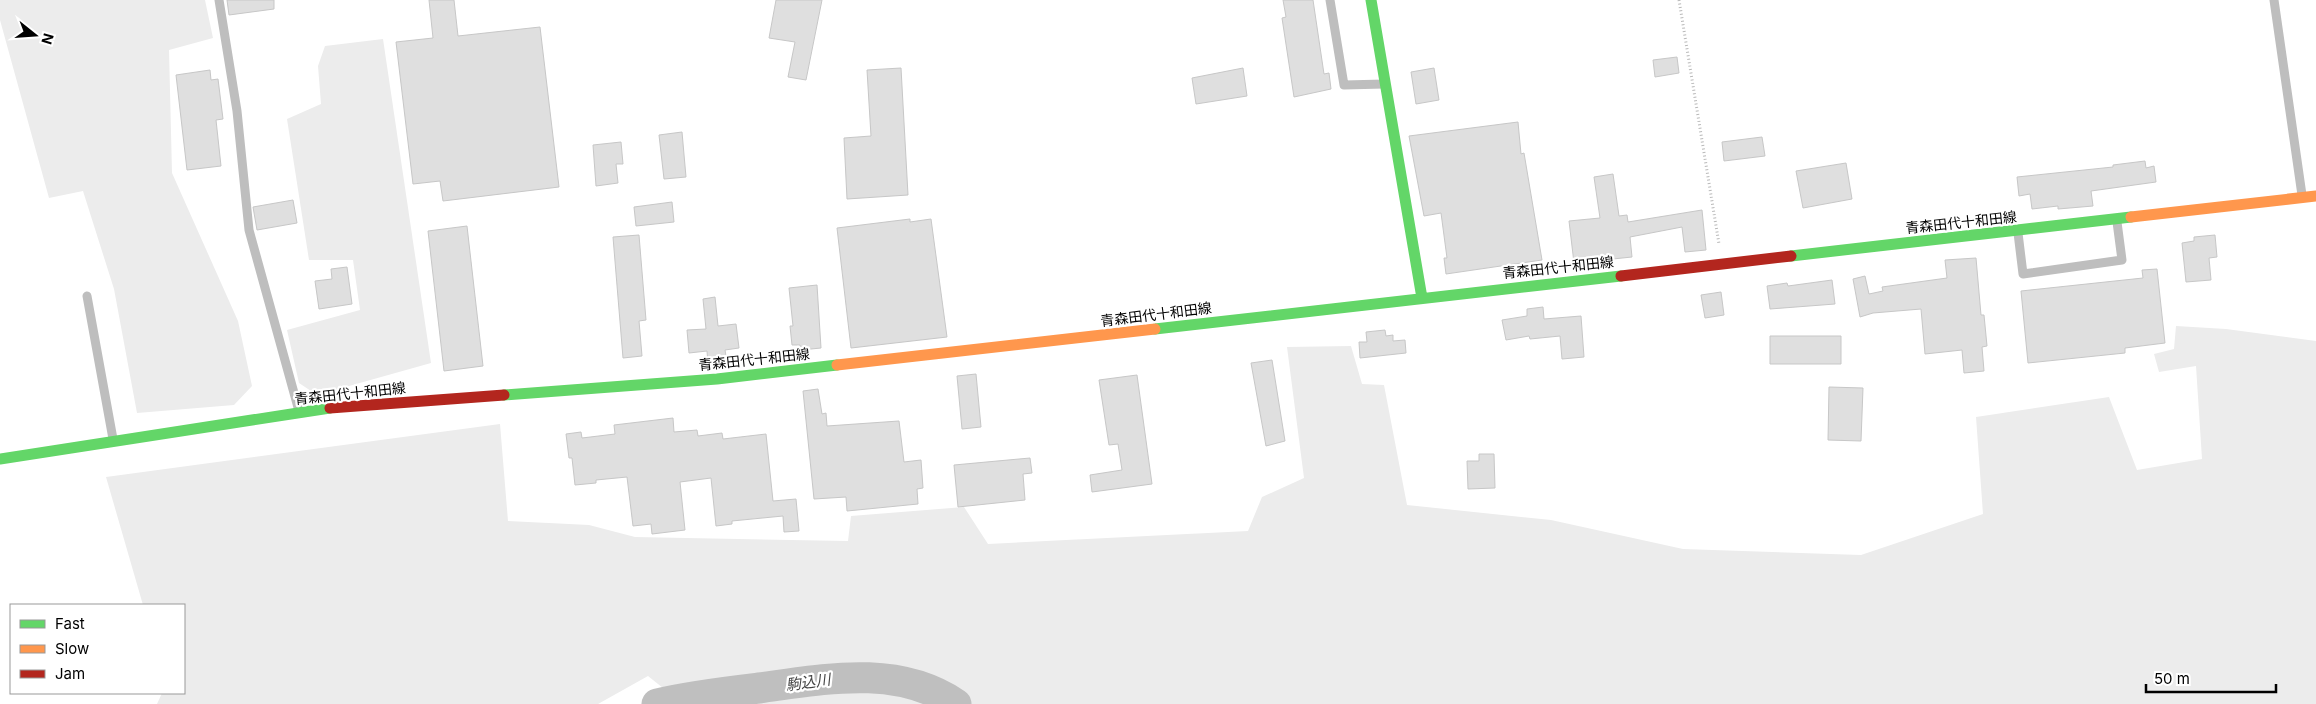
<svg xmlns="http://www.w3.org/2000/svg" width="2316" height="704" font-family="Inter,'Noto Sans JP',sans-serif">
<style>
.green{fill:#ececec}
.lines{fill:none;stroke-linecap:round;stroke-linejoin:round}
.river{stroke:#bfbfbf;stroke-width:31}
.building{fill:#dfdfdf;stroke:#c7c7c7}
.path{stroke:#b9b9b9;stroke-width:3;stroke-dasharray:1 2.5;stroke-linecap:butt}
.lane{stroke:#bebebe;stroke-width:9}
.fast{stroke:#63d668;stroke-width:11}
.slow{stroke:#ff974d;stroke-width:11}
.jam{stroke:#b3261e;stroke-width:11}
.labels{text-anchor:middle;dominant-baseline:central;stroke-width:4.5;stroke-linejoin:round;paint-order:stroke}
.street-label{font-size:14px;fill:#000;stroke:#fff}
.water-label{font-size:15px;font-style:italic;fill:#444;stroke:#fff}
</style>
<rect width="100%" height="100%" fill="#fff"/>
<path class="green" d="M0,0H205L213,38L169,50L172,173L238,321L252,386L234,405L137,413L114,289L83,191L49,198L0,20Z
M383,39L431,363L317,395L299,383L287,330L360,310L353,260H309L287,119L321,104L318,66L325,46Z
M2176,326L2226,329L2316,341V704H683L648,676L598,704H157L162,693H184V605H143L106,477L500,424L508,521L589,525L635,537L848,541L851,516L964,507L988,544L1248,531L1262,497L1304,478L1287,347L1351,346L1362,384L1384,385L1407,505L1551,520L1683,549L1861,555L1983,514L1976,417L2109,397L2137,470L2202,459L2196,366L2159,372L2154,354L2174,349Z"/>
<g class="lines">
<path class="river" d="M657,704C690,696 725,692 759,688C825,679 897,664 956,704"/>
</g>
<path class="building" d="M227,0H274V9L229,15Z
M429,0H454L458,36L540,27L559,187L443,201L440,181L413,184L396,42L433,38Z
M776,0H822L806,80L788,77L795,42L769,38Z
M1283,0H1313L1324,74L1329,73L1331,89L1294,97L1282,18L1286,17Z
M1677,57L1679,73L1655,77L1653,60Z
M901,68L908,195L847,199L844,138L871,136L867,70Z
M1243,68L1247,96L1196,104L1192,78Z
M1434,68L1439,100L1416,104L1411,72Z
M210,70L211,80L218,79L223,119L216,120L221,166L187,170L176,75Z
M1518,122L1521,154L1524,153L1542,260L1446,274L1444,258H1447L1441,213L1424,216L1409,136Z
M682,132L686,177L664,179L659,135Z
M1762,137L1765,156L1724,161L1722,142Z
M621,142L623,164H616L618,183L596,186L593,145Z
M2145,161L2146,168L2154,166L2156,182L2091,191L2093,206L2058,209V206L2032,209L2030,194L2019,196L2017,177L2113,167V165Z
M1846,163L1852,199L1803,208L1796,171Z
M1613,174L1619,216L1627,215L1628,222L1702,210L1706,250L1685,252L1682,227L1630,237L1632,257L1574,263L1569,221L1600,218L1594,177Z
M293,200L297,223L257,230L253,207Z
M672,202L674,222L636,226L634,207Z
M910,219V222L931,219L947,337L851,348L837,228Z
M467,226L483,366L444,371L428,231Z
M639,235L646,320L639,321L642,356L623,358L613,237Z
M2215,235L2217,257L2209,258L2211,280L2186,282L2182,243L2194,241V237Z
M1976,258L1981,315H1984L1987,346L1982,347L1984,371L1964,373L1962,350L1925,354L1921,309L1873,313L1860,317L1853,279L1865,276L1869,294L1883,291L1882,287L1947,278L1945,260Z
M347,267L352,304L319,309L315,281L332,279L331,269Z
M2157,269L2165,343L2125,348V353L2028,363L2021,291L2143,278L2142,270Z
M1832,280L1835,304L1770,309L1767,286L1787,283L1788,286Z
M817,285L821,348L801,350L800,345H792L790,326H793L789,288Z
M1721,292L1724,315L1705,318L1701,295Z
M715,297L718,326L736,324L739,348L725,350L727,362L708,364L707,351L689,353L687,330L706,329L703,299Z
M1543,307L1544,319L1581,316L1584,357L1562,359L1560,336L1530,339L1529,336L1506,340L1502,320L1527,316V309Z
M1385,330L1386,336L1393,335V341L1405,340L1406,353L1360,358L1359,342H1367L1366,332Z
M1770,336H1841V364H1770Z
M1272,360L1285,441L1266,446L1251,363Z
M976,374L981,427L962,429L957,376Z
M1137,375L1152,484L1092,492L1090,475L1122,470L1118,444L1109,445L1099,380Z
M1829,387L1863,388L1861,441L1828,440Z
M818,389L822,414L826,413L827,426L899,421L904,462L921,460L923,488L917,489L918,504L847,511L846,497L814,499L803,391Z
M673,418L674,432L697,430L698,436L722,433L723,439L766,434L773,501L796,499L799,531L784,532L783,516L732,521V524L716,526L711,478L680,482L685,530L652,534L651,524L633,526L627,477L596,480V483L575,485L572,458H569L566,434L581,432L582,438L615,434L614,425Z
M1479,454H1494L1495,488L1468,489L1467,461H1479Z
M1030,458L1032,473L1023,474L1025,500L958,507L954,465Z"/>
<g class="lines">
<path class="path" d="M1679,0L1719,244"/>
<path class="lane" d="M219,0L237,111L249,230L299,411
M1330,0L1344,85L1384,84
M2274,0L2302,195
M2018,233L2023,274L2122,260L2117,222
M87,296L113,439"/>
<path class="fast" d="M1371,0L1422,298
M1791,256L2131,217
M1155,329L1621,276
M504,395L717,379L837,365
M0,459L330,408"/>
<path class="slow" d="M2131,217L2316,196
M837,365L1155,329"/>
<path class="jam" d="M1621,276L1791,256
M330,408L504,395"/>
</g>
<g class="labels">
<g class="street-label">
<text transform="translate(1961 222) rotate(-6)">青森田代十和田線</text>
<text transform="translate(1558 267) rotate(-6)">青森田代十和田線</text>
<text transform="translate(1156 314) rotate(-7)">青森田代十和田線</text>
<text transform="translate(754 359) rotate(-6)">青森田代十和田線</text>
<text transform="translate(350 393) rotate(-6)">青森田代十和田線</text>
</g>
<g class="water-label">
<text transform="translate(808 682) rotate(-8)">駒込川</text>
</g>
</g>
<rect x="10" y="604" width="175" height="90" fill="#ffffff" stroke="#999999"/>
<rect x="20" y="620" width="25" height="8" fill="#63d668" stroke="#999999"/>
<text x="55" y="629" font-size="15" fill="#000000">Fast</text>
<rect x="20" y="645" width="25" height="8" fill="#ff974d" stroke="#999999"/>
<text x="55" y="654" font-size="15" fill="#000000">Slow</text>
<rect x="20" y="670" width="25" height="8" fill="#b3261e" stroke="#999999"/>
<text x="55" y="679" font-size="15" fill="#000000">Jam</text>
<g transform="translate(35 35) rotate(107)" stroke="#ffffff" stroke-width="4" paint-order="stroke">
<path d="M0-4L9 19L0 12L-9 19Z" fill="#000000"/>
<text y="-8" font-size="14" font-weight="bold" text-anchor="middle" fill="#000000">N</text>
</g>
<path d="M2146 684v8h130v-8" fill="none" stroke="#000000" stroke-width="2.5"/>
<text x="2154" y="684" font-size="15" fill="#000000" stroke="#ffffff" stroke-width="4" paint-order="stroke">50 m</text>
</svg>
